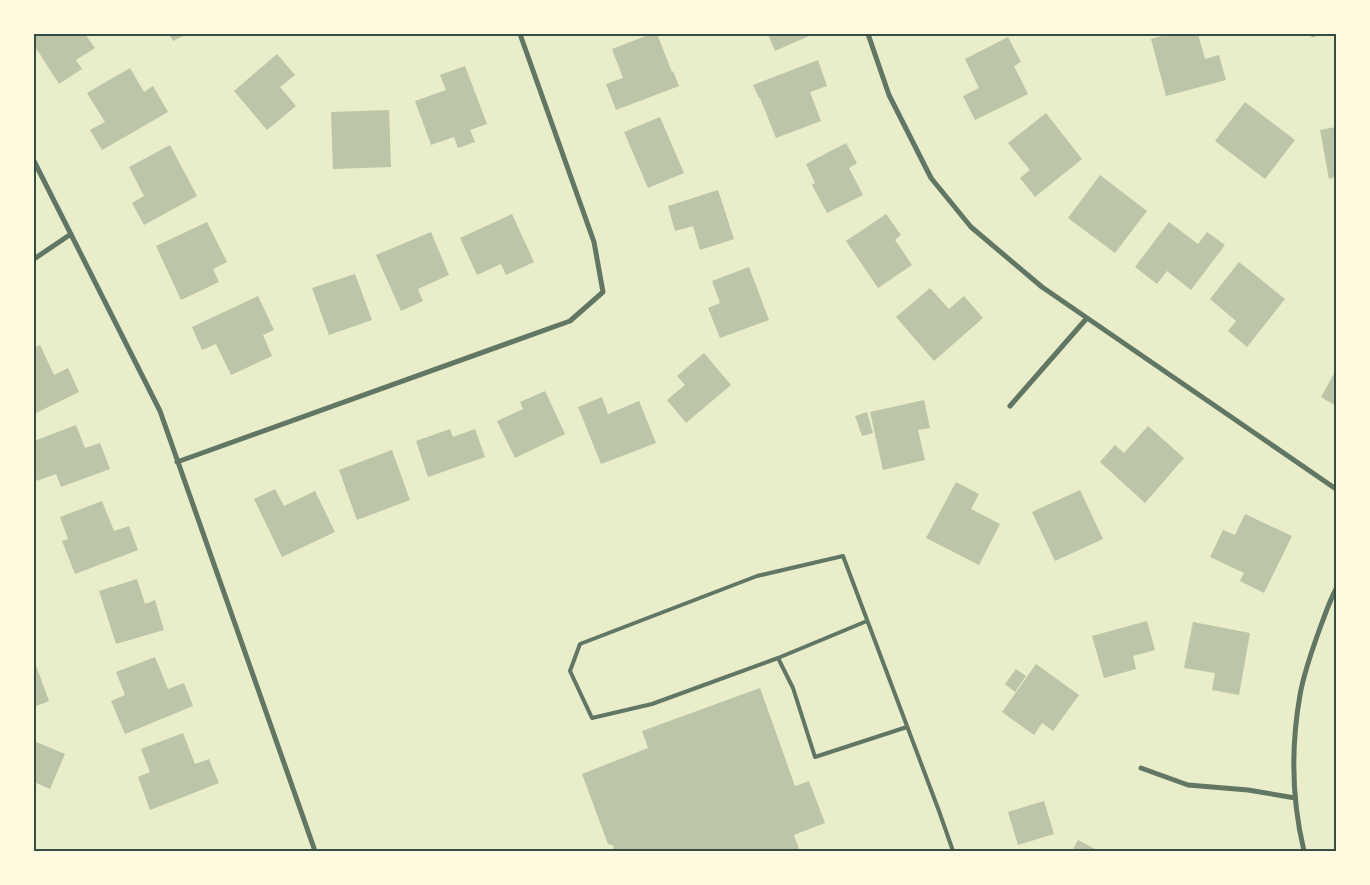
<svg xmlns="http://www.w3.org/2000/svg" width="1370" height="885" font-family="'IBM Plex Sans',sans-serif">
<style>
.building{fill:#bcc5a7}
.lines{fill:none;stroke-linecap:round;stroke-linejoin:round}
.service{stroke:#617663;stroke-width:4}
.minor{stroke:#617663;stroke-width:5}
.neatline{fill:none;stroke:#344e41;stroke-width:2}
</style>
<rect width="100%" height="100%" fill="#e9edc9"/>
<path class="building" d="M34,34H85L95,48L76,60L82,69L59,84L34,45Z
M169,34H187L173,41Z
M651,34H657L672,72L673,71L679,86L616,110L606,84L623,78L612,49Z
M768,34H807L809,36L775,51Z
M1169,34H1198L1205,59L1219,55L1226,80L1166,96L1151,39Z
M1008,37L1021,62L1014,66L1028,94L975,120L963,96L979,88L965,59Z
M277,54L295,75L280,87L296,106L267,130L234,91Z
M818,60L827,86L810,92L821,121L776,138L760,98H759L753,85Z
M465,66L487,124L470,130L475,142L458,148L454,137L431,145L415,101L446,90L440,75Z
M130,68L144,92L153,86L168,112L102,150L90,130L105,122L87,93Z
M1245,102L1295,140L1265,179L1215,141Z
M389,110L391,167L333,169L331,112Z
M1046,113L1082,159L1035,197L1020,178L1030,170L1008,143Z
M660,117L684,173L648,188L624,132Z
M1336,127V177L1329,179L1320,130Z
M846,143L857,163L849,168L863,195L827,213L812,185L815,183L806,164Z
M170,145L197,196L144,225L132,203L144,196L129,167Z
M1100,175L1147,211L1115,253L1068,218Z
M718,190L734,239L700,250L693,226L675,231L668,206Z
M512,214L534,262L506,275L501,264L477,275L460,238Z
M886,214L901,235L895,240L912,265L878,288L846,241Z
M207,222L227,262L213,269L219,282L181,300L156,246Z
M1169,222L1198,244L1207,232L1225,245L1191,290L1167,271L1157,284L1135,267Z
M431,232L449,275L418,289L423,301L401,311L376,255Z
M1239,262L1285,299L1247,347L1228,331L1236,321L1210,299Z
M749,267L769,320L720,338L708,308L720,303L712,281Z
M355,274L372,320L329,335L312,288Z
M930,288L949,309L964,296L983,318L934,361L896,317Z
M258,296L274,330L263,335L272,356L231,375L216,344L202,350L192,327Z
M40,345L54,375L68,368L79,392L34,414V348Z
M704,353L731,385L686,423L667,400L685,385L677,376Z
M1336,370V406L1321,397Z
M545,391L565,434L515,458L497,421L523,409L520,402Z
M602,397L608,414L639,401L656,443L601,464L578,407Z
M924,400L930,428L918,430L925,460L883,470L870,412Z
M867,412L873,433L862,436L855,416Z
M76,425L85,448L100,443L110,469L61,487L56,474L37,481L34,472V441Z
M1148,426L1184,458L1145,503L1100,462L1115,445L1124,453Z
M450,429L453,437L475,429L485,457L428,477L416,441Z
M392,450L410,500L357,520L339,470Z
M956,482L979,494L971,509L1000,524L979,565L926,538Z
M275,489L284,506L315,491L335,532L282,557L254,499Z
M1080,490L1103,539L1055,561L1032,512Z
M102,501L114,531L129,526L138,550L75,574L62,541L68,539L60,517Z
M1245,514L1292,536L1264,593L1240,581L1244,573L1210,557L1223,530L1235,535Z
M137,579L145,604L155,600L164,630L116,644L99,591Z
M1147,621L1155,650L1133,656L1136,669L1104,678L1092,636Z
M1193,622L1250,633L1239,695L1212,690L1215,673L1184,668Z
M155,657L168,689L184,683L193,706L125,734L111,701L125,695L116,672Z
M34,660L49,701L34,707Z
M1036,664L1079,695L1053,731L1042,723L1034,735L1002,712Z
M1016,669L1026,676L1015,692L1005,684Z
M760,688L795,786L809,781L825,823L794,835L799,849L793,851H612L614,846L608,844L582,774L648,748L642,731Z
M183,733L195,764L209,759L219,783L150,810L138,777L150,772L141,749Z
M34,741L65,754L50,789L34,782Z
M1044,801L1054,834L1018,845L1008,812Z
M1078,840L1099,851H1072Z"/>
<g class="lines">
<path class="service" d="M778,658L867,621
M907,727L815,757L793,688L778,658L652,704L592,718L570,671L580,644L757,576L843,556L939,811L953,851"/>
<path class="minor" d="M868,34L889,95L931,178L971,227L1042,287L1336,489
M1312,34H1314
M34,161L160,411L315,851
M34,259L71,234
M1010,406L1087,318
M177,462L570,321L603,292L594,242L520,34
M1141,768L1188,785L1248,790L1295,798
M1304,851C1292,801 1291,746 1300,695C1304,672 1312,650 1320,628C1325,615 1329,602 1336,589"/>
</g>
<rect width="1370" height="885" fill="none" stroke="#fefae0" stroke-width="70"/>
<rect x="35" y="35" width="1300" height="815" class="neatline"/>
</svg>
